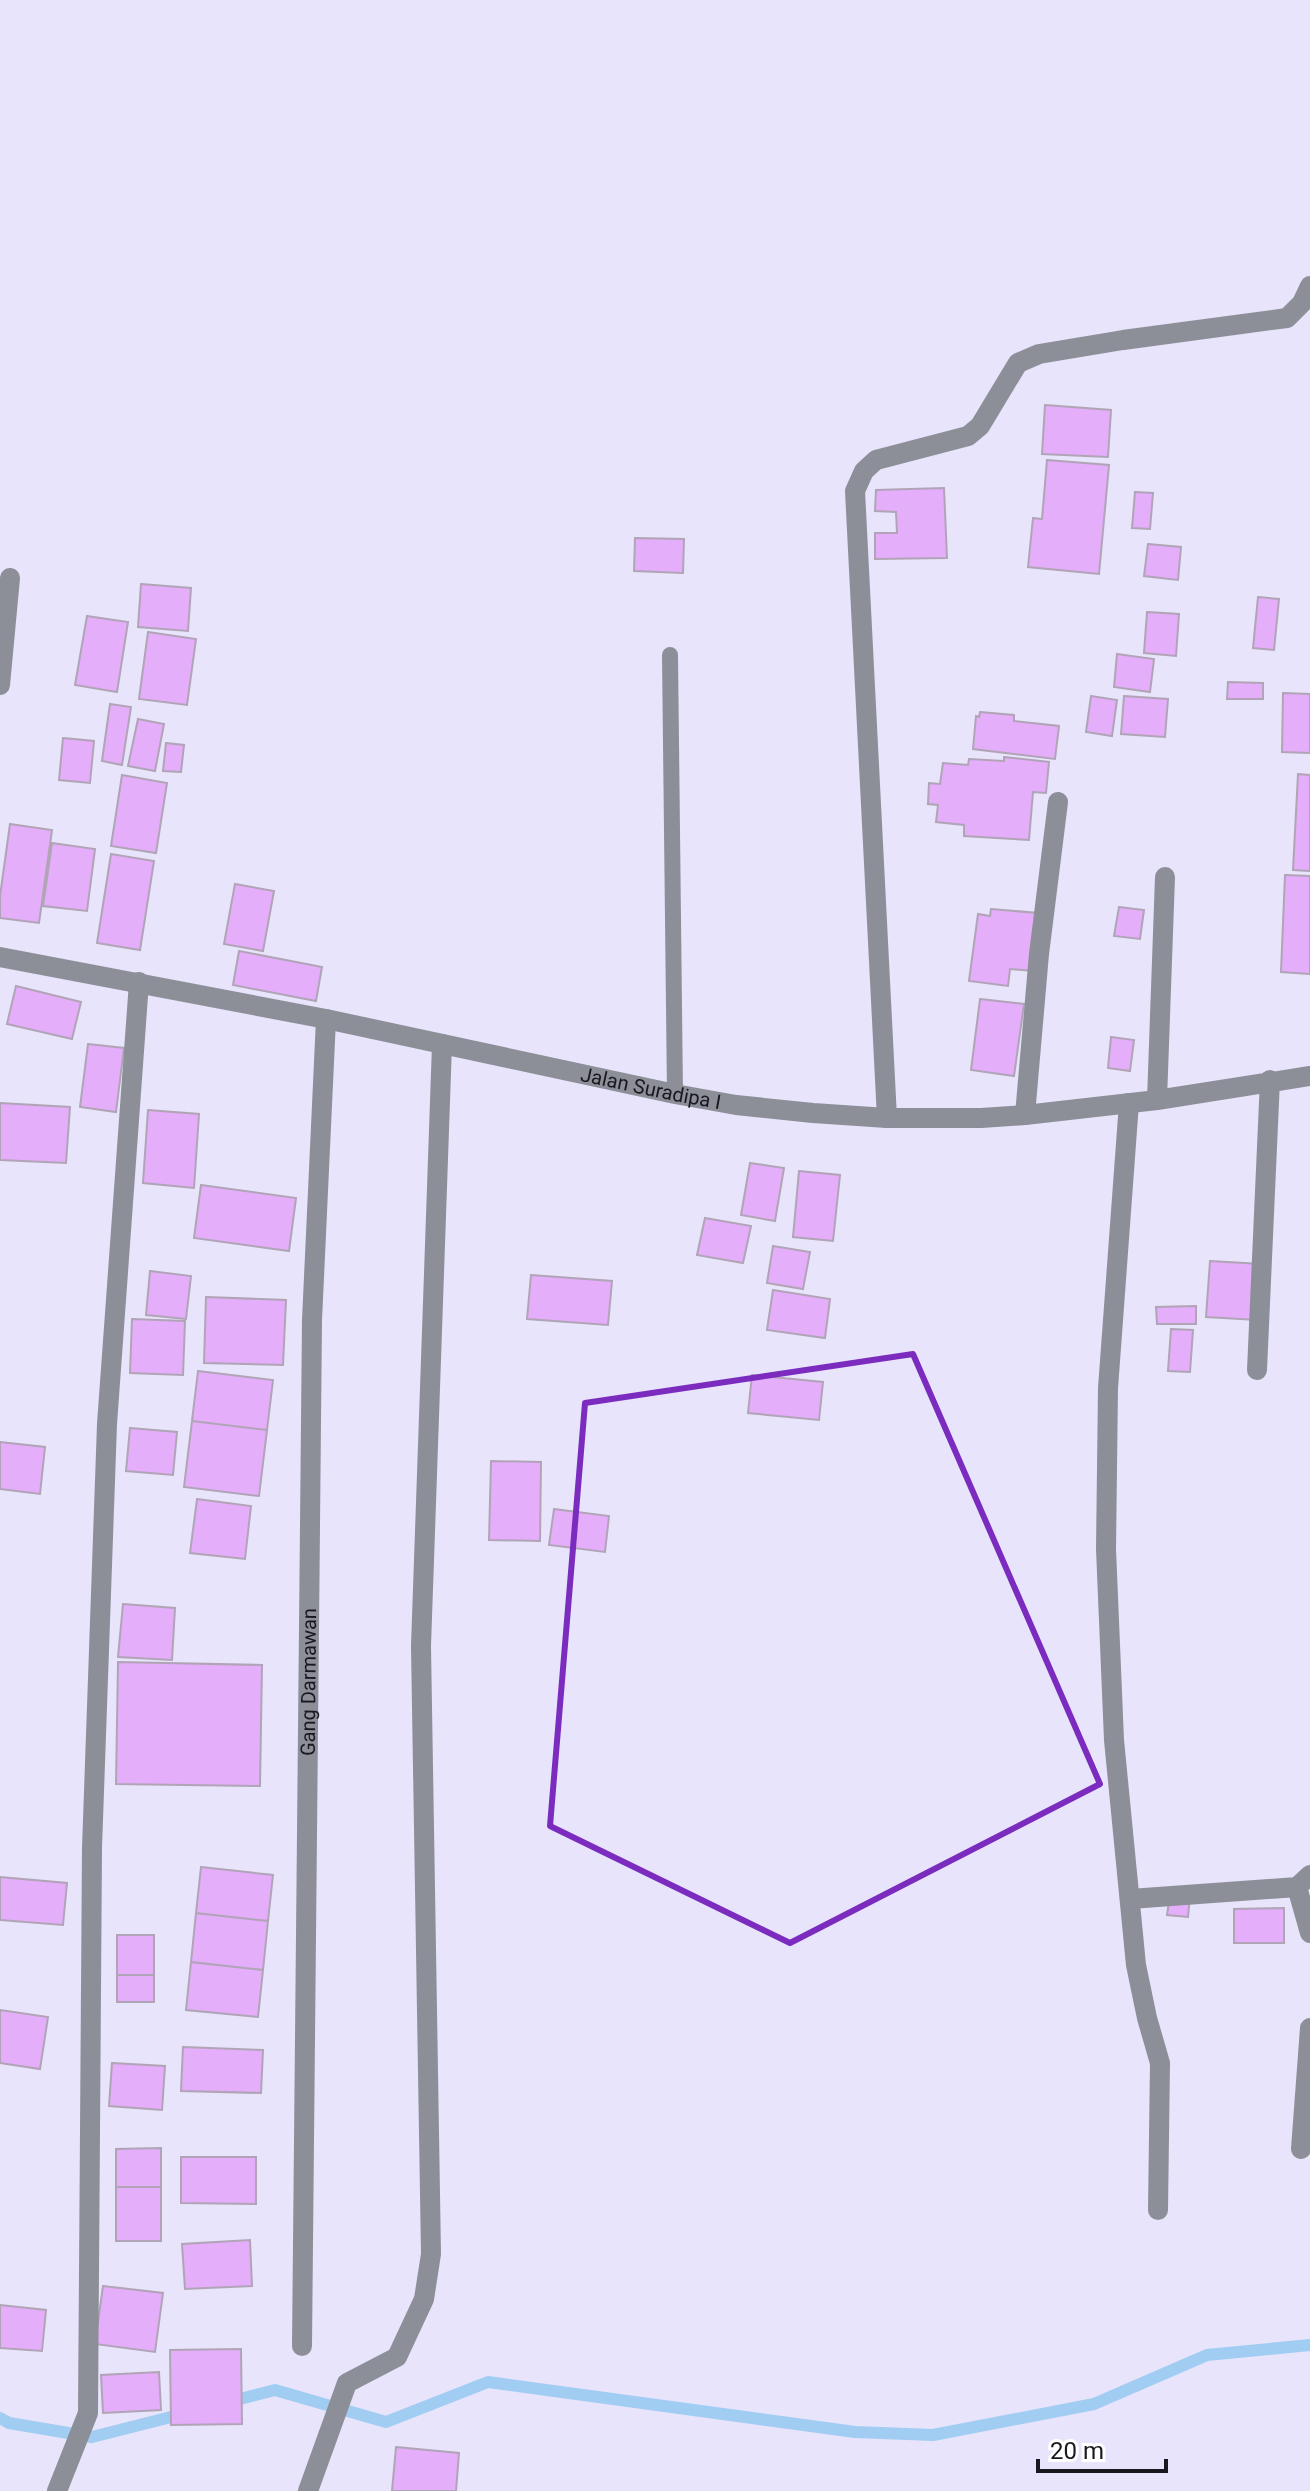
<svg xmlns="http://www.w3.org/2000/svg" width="1310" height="2491" font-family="Roboto,sans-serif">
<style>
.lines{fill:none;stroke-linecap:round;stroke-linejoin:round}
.stream{stroke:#a1cdf3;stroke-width:12}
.building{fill:#e4aefa;stroke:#b1a4b7;stroke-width:2}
.service{stroke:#8c8f98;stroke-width:16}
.minor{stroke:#8c8f98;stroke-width:20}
.marked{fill:none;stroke:#7b2cbf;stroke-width:6;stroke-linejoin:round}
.labels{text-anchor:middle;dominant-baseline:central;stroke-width:6;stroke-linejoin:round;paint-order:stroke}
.street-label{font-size:20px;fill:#19171f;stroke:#fff}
</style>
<rect width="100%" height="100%" fill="#e7e4fb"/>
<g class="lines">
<path class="stream" d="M228,2402L275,2390L386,2422L488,2382L855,2432L933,2435L1094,2404L1207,2355L1310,2345
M0,2418L9,2423L92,2437L187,2413"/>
</g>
<path class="building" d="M1045,405L1111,410L1108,457L1042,454Z
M1047,460L1109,465L1099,574L1028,567L1033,518L1042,519Z
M944,488L947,558L875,559V533H897L896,512L875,511L876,490Z
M1135,492L1153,493L1150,529L1132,528Z
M635,538L684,539L683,573L634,571Z
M1148,544L1181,547L1178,580L1144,576Z
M141,584L191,588L188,631L138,627Z
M1258,597L1279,599L1274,650L1253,648Z
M1147,612L1179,614L1176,656L1144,653Z
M87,616L128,622L117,692L75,685Z
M148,632L196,639L187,705L139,699Z
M1117,654L1154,659L1150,692L1114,687Z
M1228,682L1263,683V699H1227Z
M1283,693L1310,694V753L1282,752Z
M1091,696L1117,700L1112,736L1086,732Z
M1124,696L1168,699L1165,737L1121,734Z
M110,704L131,707L122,765L102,761Z
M980,712L1014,715V721L1059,726L1055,759L973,749L976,716L979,717Z
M138,719L164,724L155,771L128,766Z
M63,738L94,741L90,783L59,780Z
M166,743L184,745L181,772L163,771Z
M1004,757L1049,762L1046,793L1033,792L1029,840L964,836V825L936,822L938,805L928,804L929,783L940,784L943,763L968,765L969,759L1004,761Z
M1298,774L1310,775V871L1293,870Z
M122,775L167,783L156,853L111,846Z
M10,824L52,830L39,923L0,918V896Z
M52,843L95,849L87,911L43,906Z
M111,854L154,861L140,950L97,943Z
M1285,875L1310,876V974L1281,972Z
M235,884L274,891L263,951L224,944Z
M1119,907L1144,910L1140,939L1114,936Z
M991,909L1038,913L1033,971L1010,969L1008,986L969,981L978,914L990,916Z
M239,951L322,967L316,1001L233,985Z
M16,986L81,1002L72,1039L7,1024Z
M980,999L1024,1004L1014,1076L971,1070Z
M1111,1037L1134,1040L1130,1071L1108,1068Z
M88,1044L124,1048L116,1112L80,1107Z
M0,1103L70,1107L66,1163L0,1160Z
M148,1110L199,1114L194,1188L143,1183Z
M750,1163L784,1168L775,1221L741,1215Z
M799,1171L840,1175L833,1241L793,1237Z
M201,1185L296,1198L289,1251L194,1238Z
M705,1218L751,1226L743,1263L697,1255Z
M773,1246L810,1252L803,1289L767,1283Z
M1210,1261L1261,1264L1257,1320L1206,1317Z
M150,1271L191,1276L186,1319L146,1315Z
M531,1275L612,1281L608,1325L527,1319Z
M773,1290L830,1299L825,1338L767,1330Z
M206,1297L286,1300L283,1365L204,1363Z
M1196,1306V1324H1157L1156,1307Z
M132,1319L185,1321L183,1375L130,1373Z
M1171,1329L1193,1330L1190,1372L1168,1371Z
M198,1371L273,1380L267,1430L192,1421Z
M752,1375L823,1382L819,1420L748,1413Z
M192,1421L267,1430L259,1496L184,1487Z
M130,1428L177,1432L173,1475L126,1471Z
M0,1442L45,1447L40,1494L0,1489Z
M491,1461L541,1462L540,1541L489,1540Z
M197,1499L251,1506L245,1559L190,1553Z
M554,1509L609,1516L605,1552L549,1545Z
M123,1604L175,1608L172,1660L118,1657Z
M118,1662L262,1665L260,1786L116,1784Z
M201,1867L273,1875L268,1921L196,1913Z
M0,1877L67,1883L63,1925L0,1920Z
M1170,1894L1190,1897L1188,1917L1167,1915Z
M1284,1908V1943H1234V1909Z
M196,1913L268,1921L263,1970L191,1962Z
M117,1935H154V1975H117Z
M191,1962L263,1970L258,2017L186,2010Z
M117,1975H154V2002H117Z
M0,2010L48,2017L40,2069L0,2063Z
M183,2047L263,2050L261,2093L181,2091Z
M112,2063L165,2066L162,2110L109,2106Z
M161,2148V2187H116V2149Z
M181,2157H256V2204L181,2203Z
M116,2187H161V2241H116Z
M250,2240L252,2286L185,2289L182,2244Z
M103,2286L163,2293L155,2352L95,2344Z
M0,2305L46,2310L42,2351L0,2348Z
M241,2349L242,2424L171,2425L170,2350Z
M159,2372L161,2410L103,2413L101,2375Z
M396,2447L459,2453L456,2491H392Z"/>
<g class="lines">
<path class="service" d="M670,655L675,1094"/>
<g class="minor">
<path d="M0,685L10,578"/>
<path id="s1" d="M0,957L326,1019L675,1094L736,1105L813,1113L887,1118H981L1025,1115L1157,1100L1310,1076"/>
<path d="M1157,1100L1165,877"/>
<path d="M1129,1103L1108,1388L1106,1549L1114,1740L1136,1965L1147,2018L1160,2063L1158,2210"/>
<path d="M1025,1115L1039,954L1058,802"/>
<path d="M887,1118L855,491L864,471L876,460L968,436L980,426L1018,363L1039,354L1123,340L1287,318L1302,303L1310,286"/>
<path d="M1257,1370L1270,1080"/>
<path d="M1297,1887L1310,1933"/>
<path d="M1130,1899L1297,1887L1310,1875"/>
<path d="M1301,2149L1310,2028"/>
<path id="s2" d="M302,2346L312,1320L326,1019"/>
<path d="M57,2491L88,2413L92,1848L107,1424L139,982"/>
<path d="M308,2491L347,2383L397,2357L424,2299L431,2254L421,1646L442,1044"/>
</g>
</g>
<path class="marked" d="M913,1354L1100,1784L790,1943L550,1826L585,1403Z"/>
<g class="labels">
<g class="street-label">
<text stroke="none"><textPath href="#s1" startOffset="664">Jalan Suradipa I</textPath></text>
<text stroke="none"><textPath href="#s2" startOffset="664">Gang Darmawan</textPath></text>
</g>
</g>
<path d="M1038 2459v12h128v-12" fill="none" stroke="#19171f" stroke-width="4"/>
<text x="1050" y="2459" font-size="24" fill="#19171f" stroke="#ffffff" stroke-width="6" paint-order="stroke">20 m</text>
</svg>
